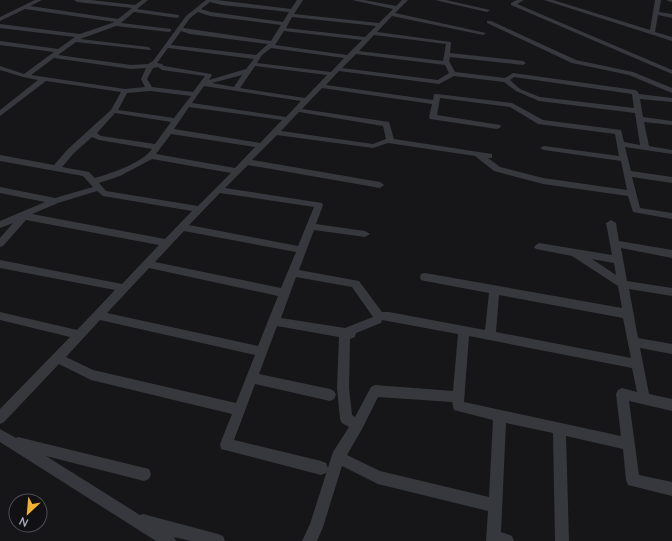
<svg xmlns="http://www.w3.org/2000/svg" width="672" height="541" font-family="Lato,sans-serif">
<style>
.lines{fill:none;stroke-linecap:round;stroke-linejoin:round}
.minor{fill:#37383d;fill-rule:evenodd}
</style>
<rect width="100%" height="100%" fill="#161618"/>
<g class="lines">
<path class="minor" d="M35,0H42L30,6L118,19L132,8L77,2L74,0H91L135,5L142,0H148L137,9L179,15V17L177,18L134,12L121,23L171,29V31L169,32L116,26L80,39L148,47L151,49L150,50L76,42L58,55L131,65L148,64L153,61L186,16L206,0H217L291,9L297,0H303L294,14L379,23L393,9L352,0H364L396,6L402,0H408L395,13L486,33L483,35L392,16L377,32L451,42L450,53L523,61L526,63L523,65L450,57L449,61L455,72L505,78L513,73L635,90L637,91L639,94L672,98V102L640,99L643,117L672,121V125L644,122L649,146L672,150V154L625,147L631,171L672,177V183L632,177L640,208L672,213V219L633,212L628,196L543,184L494,171L475,156L388,143L373,148L277,135L252,160L380,182L384,185L380,188L248,165L225,188L322,203L323,205L316,224L365,231L370,234L365,237L314,230L299,270L359,281L382,312H389L485,330L489,293L425,281L421,280L420,277L421,274L425,273L622,308L618,286L572,256L536,249L534,247L536,245L539,243L612,255L606,223L611,220L616,223L619,241L672,250V258L621,248L627,281L672,288V296L629,289L638,338L672,344V354L640,348L649,394L672,399V411L629,401L639,475L672,482V496L628,485L626,480L623,449L566,436L569,541H555L553,433L506,423L501,532L512,536L514,541H486L488,511L378,484L342,466L323,527L317,541H302L310,524L333,452L349,427L342,423L340,419L337,388L339,337L277,326L259,374L330,389L334,391L336,395L334,399L330,401L255,384L234,440L321,461L326,463L328,468L326,473L321,475L221,449L220,444L232,414L91,380L59,364L4,422L0,424V409L70,337L0,320V312L77,330L115,290L0,268V260L122,284L159,245L26,220L3,246L0,247V238L13,223L0,228V221L45,202L0,193V187L55,198L93,187L83,176L0,161V155L54,165L68,149L111,110L121,92L46,81L0,116V110L38,80L23,77L0,70V66L24,74L54,52L0,45V41L58,49L75,37L0,28V24L80,34L115,22L25,9L0,21V17ZM210,2L222,5L289,12L283,22L211,12L201,9ZM198,12L210,16L281,25L271,41L183,28L190,18ZM292,17L376,26L365,37L286,28ZM181,31L190,34L268,44L256,55L171,45ZM284,31L362,40L347,55L275,45ZM374,35L446,44L443,61L359,51ZM168,48L254,59L246,69L209,80L212,75L211,74L164,66L162,64L157,63ZM271,48L344,58L331,72L257,63L262,55ZM356,54L445,65L449,73L438,80L342,68ZM54,58L131,69L146,68L141,79L145,87L125,89L31,75ZM255,66L327,75L305,98L240,88ZM158,67L162,70L205,76L193,92L152,87L147,79L153,68ZM339,71L439,84L454,76L504,82L516,91L539,101L635,113L640,145L624,142L621,130L543,120L512,103L437,94H434L433,100L326,85ZM242,75L234,87L212,83ZM514,77L632,94L634,108L540,97L520,89L510,80ZM204,86L301,101L286,117L192,103ZM322,88L432,104L429,117L430,119L497,129L501,127L500,125L437,115L440,98L510,107L538,124L615,134L619,156L544,146L540,148L544,150L621,161L627,190L543,178L500,167L488,158H492V154L394,139L389,122L302,109ZM150,91L191,96L174,118L118,110L127,93ZM189,107L282,120L260,143L174,129ZM299,112L383,126L386,139L373,144L281,131ZM115,113L171,122L155,144L101,136L97,133ZM171,134L255,147L235,168L156,154ZM92,137L99,140L152,149C142,163 112,173 95,178L89,172L62,167L74,153ZM152,159L231,173L198,206L106,191L99,183L120,176ZM97,191L103,196L192,211L165,239L32,214L58,203ZM220,193L314,207L298,246L189,225ZM184,231L296,252L281,288L155,262ZM592,259L614,263L616,275ZM149,268L278,296L258,346L107,313ZM296,277L352,287L373,317L345,328L281,318ZM499,295L623,318L631,358L496,332ZM100,320L255,355L236,403L93,370L66,357ZM382,320L458,334L453,391L375,385L371,387L355,417L352,415L349,388L350,339L355,337L356,333L381,323ZM469,336L632,368L637,392L622,388L618,390L616,394L621,436L464,402ZM378,397L452,402L454,410L493,420L489,497L380,471L347,455L362,429Z
M435,0H446L490,10L487,12Z
M517,0H524L517,4L672,70V74L511,5V3Z
M544,0H553L650,30L655,0H661L659,12L672,14V18L658,15L655,32L672,37V41Z
M667,0H672V2L668,1Z
M487,21H491L576,60L633,72L672,88V93L629,75L572,63L487,23Z
M0,429L16,438L18,437L149,469L151,474L149,479L144,481L46,456L140,515L143,514L218,534L223,536L225,541H191L174,537L176,541H156L0,442Z"/>
</g>
<g transform="translate(28 513) rotate(206)"><circle r="19" fill="#111113" stroke="#4d4f55"/>
<path d="M0-3L7 15L0 10L-7 15Z" fill="#f2b134"/>
<text y="-6" font-size="11" font-weight="bold" text-anchor="middle" fill="#a8adb8">N</text>
</g>
</svg>
